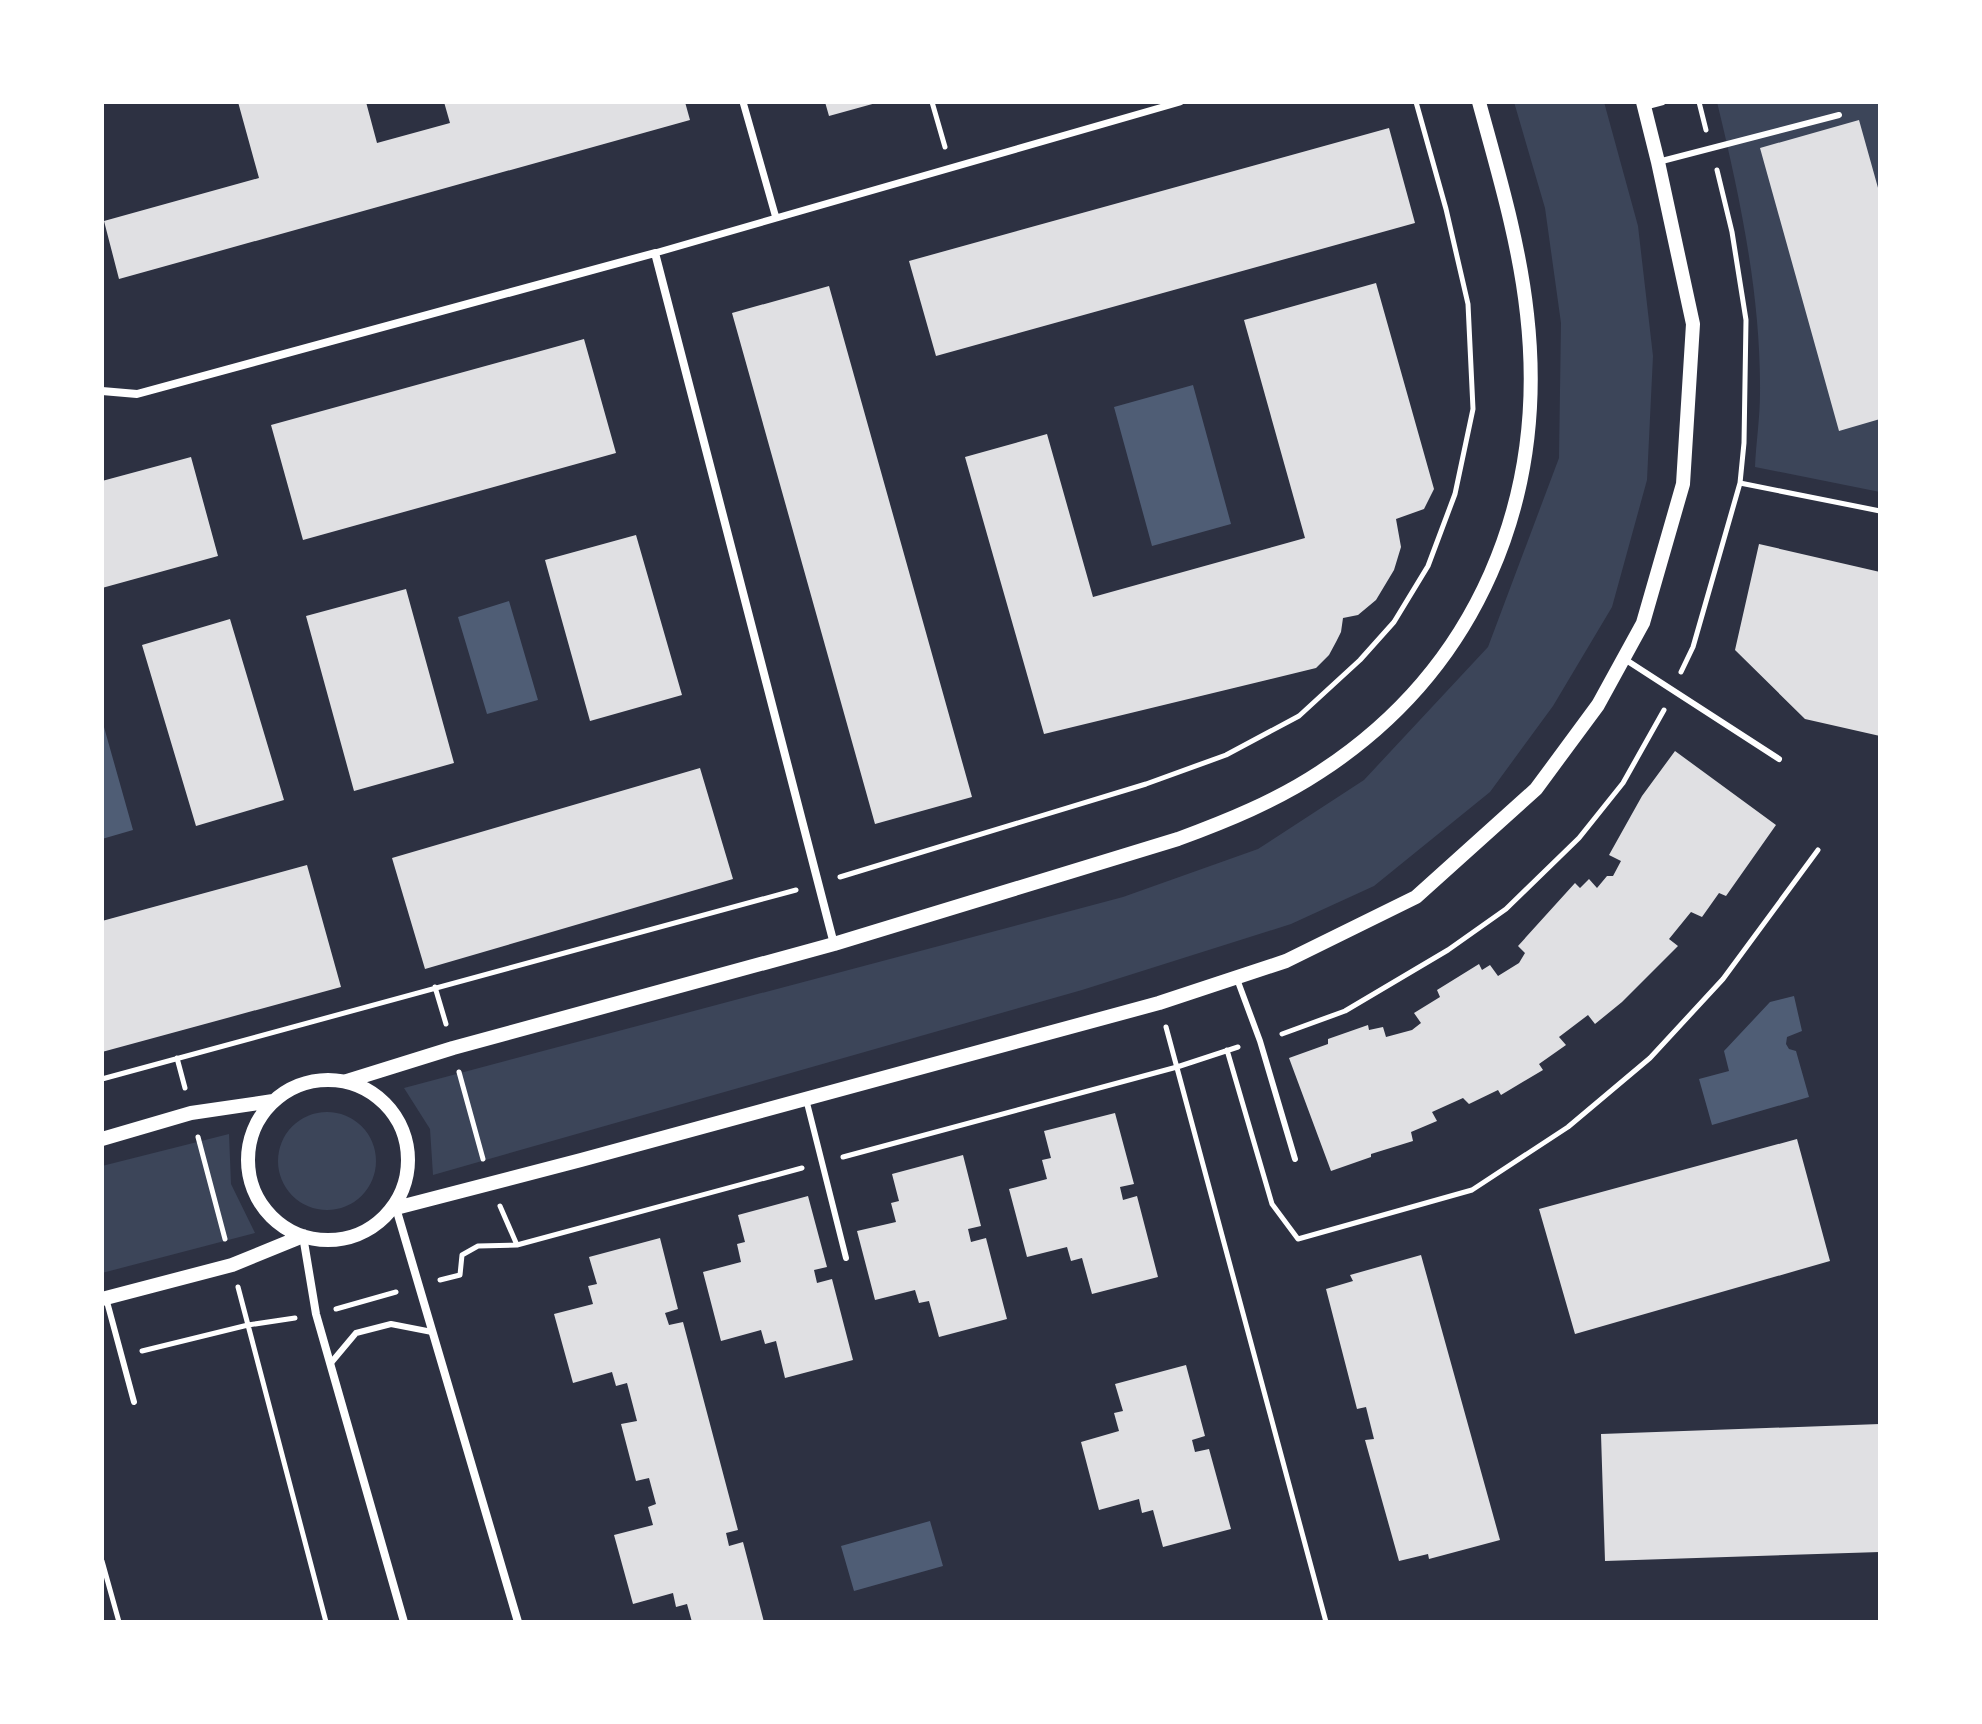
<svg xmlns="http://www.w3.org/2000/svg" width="1982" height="1724" font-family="Arial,sans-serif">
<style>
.green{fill:#3c4559}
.water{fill:#4f5d75}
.building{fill:#e0e0e3}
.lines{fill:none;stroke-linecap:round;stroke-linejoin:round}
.path{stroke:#fff;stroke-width:5}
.service{stroke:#fff;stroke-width:6}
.pedestrian{stroke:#fff;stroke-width:7}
.minor{stroke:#fff;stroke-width:8}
.tertiary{stroke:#fff;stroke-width:14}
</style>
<rect width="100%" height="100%" fill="#2d3142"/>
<path class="green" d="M1514,102H1604L1638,226L1653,356L1647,480L1612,607L1553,706L1490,792L1374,886L1291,924L1082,990L433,1175L430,1129L404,1088L1123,897L1258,849L1364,780L1488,647L1559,458L1561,323L1545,208Z
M1717,102H1880V492L1755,467C1756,443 1760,418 1760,393C1761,296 1740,197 1717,102Z
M278 1161a49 49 0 1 1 98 0a49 49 0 1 1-98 0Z
M229,1134L231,1184L255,1233L102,1273V1166Z"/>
<path class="water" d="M1193,385L1231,524L1152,546L1114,407Z
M509,601L538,700L487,714L458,617Z
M102,720L133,830L102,839Z
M1794,996L1802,1031L1787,1037L1786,1044L1789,1049L1796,1051L1809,1097L1712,1125L1699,1079L1729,1071L1724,1051L1770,1002Z
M930,1521L943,1566L854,1591L841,1546Z"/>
<path class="building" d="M238,102H366L377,143L450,123L444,102H685L690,120L119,279L104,221L259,178Z
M825,102H876V103L829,116Z
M1859,120L1880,195V419L1839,431L1760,148Z
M1389,128L1415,223L936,356L909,261Z
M1376,283L1434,489L1424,509L1396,519L1401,547L1394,570L1376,600L1358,615L1343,618L1341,632L1336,642L1329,655L1316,668L1044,734L965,457L1047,434L1093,597L1305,538L1244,320Z
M829,286L972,797L875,824L732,313Z
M584,339L616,453L303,540L271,425Z
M191,457L218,556L102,588V481Z
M636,535L682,695L590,721L545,560Z
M1759,544L1880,572V736L1805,719L1735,650Z
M406,589L454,763L354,791L306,616Z
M230,619L284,800L196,826L142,645Z
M1675,751L1776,825L1726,896L1719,893L1702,917L1691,912L1669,939L1678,946L1622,1002L1595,1024L1588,1015L1559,1037L1566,1045L1539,1064L1543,1070L1501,1095L1498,1090L1469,1104L1463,1098L1432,1112L1437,1121L1411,1132L1413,1141L1371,1154V1157L1331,1171L1289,1058L1328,1044V1039L1368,1025L1369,1030L1383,1027L1386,1037L1412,1030L1421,1023L1414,1013L1440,997L1437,990L1479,964L1482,970L1490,965L1498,976L1519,963L1525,953L1518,946L1575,883L1580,888L1589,879L1597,888L1607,876H1613L1621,861L1609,855L1642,796Z
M700,768L733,879L425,969L392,858Z
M307,865L341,987L102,1052V921Z
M1115,1113L1134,1184L1120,1187L1123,1200L1137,1196L1158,1277L1092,1294L1082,1258L1071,1261L1067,1247L1027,1257L1009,1189L1047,1179L1042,1160L1051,1158L1044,1131Z
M1797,1139L1830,1261L1575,1334L1539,1209Z
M963,1155L981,1226L968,1229L971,1242L986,1238L1007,1319L939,1337L929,1301L919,1303L915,1290L875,1300L857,1231L896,1222L891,1203L899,1201L892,1174Z
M808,1196L827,1267L814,1270L817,1283L832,1279L853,1360L785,1378L776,1341L765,1344L761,1330L721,1341L703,1272L741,1262L737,1244L745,1242L738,1215Z
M660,1238L678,1309L665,1313L669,1325L683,1322L738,1530L726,1533L729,1546L743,1542L764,1622H692L687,1604L676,1607L673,1593L633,1604L614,1535L653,1525L648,1507L656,1504L649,1478L636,1481L621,1424L637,1421L627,1383L616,1386L612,1372L573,1383L554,1314L593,1304L588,1286L597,1284L589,1257Z
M1421,1255L1500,1540L1429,1559L1428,1554L1399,1561L1365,1440L1374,1439L1366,1407L1357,1409L1326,1289L1353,1281L1350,1275Z
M1186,1365L1205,1436L1192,1440L1195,1452L1209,1449L1231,1529L1163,1547L1153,1510L1142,1513L1139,1499L1099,1510L1081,1442L1119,1431L1114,1413L1123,1411L1115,1384Z
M1880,1424V1552L1605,1561L1601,1434Z"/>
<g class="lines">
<path class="path" d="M932,102L945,147
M1699,102L1706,130
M1740,483L1880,511
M1681,672L1693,647L1740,483L1744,443L1746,320L1732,232L1717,170
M840,877L1146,784L1226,755L1299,716L1360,660L1394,622L1428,566L1455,494L1473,409L1468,304L1446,209L1416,102
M435,987L446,1024
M1166,1027L1326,1622
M1282,1034L1345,1011L1448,950L1506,909L1579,838L1623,783L1664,710
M1227,1050L1272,1204L1298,1239L1472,1190L1568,1127L1650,1058L1723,979L1818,850
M177,1058L185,1088
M459,1072L483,1159
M102,1079L796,890
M198,1137L225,1239
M843,1157L1177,1067L1238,1047
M500,1206L517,1245
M440,1280L460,1275L462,1255L478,1246L517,1245L802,1168
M238,1287L248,1325L295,1318
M336,1309L396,1292
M142,1351L248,1325L326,1622
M102,1561L119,1622"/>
<path class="service" d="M1644,107L1663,102
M1658,162L1839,115
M1623,658L1779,759
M1237,979L1260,1041L1295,1159
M806,1099L846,1258
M106,1298L134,1402
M330,1364L356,1333L391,1324L432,1332"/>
<path class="pedestrian" d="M743,102L776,218
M655,253L1180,102"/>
<path class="minor" d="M102,391L137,394L655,253L834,944
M396,1208L518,1622
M303,1236L316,1314L404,1622"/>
<path class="tertiary" d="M248 1160a80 80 0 1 1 160 0a80 80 0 1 1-160 0Z
M347,1081L453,1048L834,944L1178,839C1227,821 1276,801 1320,772C1478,669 1548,499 1527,314C1519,241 1498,172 1479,102
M102,1139L191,1113L273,1101
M396,1208L581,1160L1159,1003L1286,961L1416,897L1536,789L1598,705L1643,623L1683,484L1693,324L1658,162L1643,102
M102,1299L232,1265L303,1236"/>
</g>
<rect width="1982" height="1724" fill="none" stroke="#ffffff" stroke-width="208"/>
</svg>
